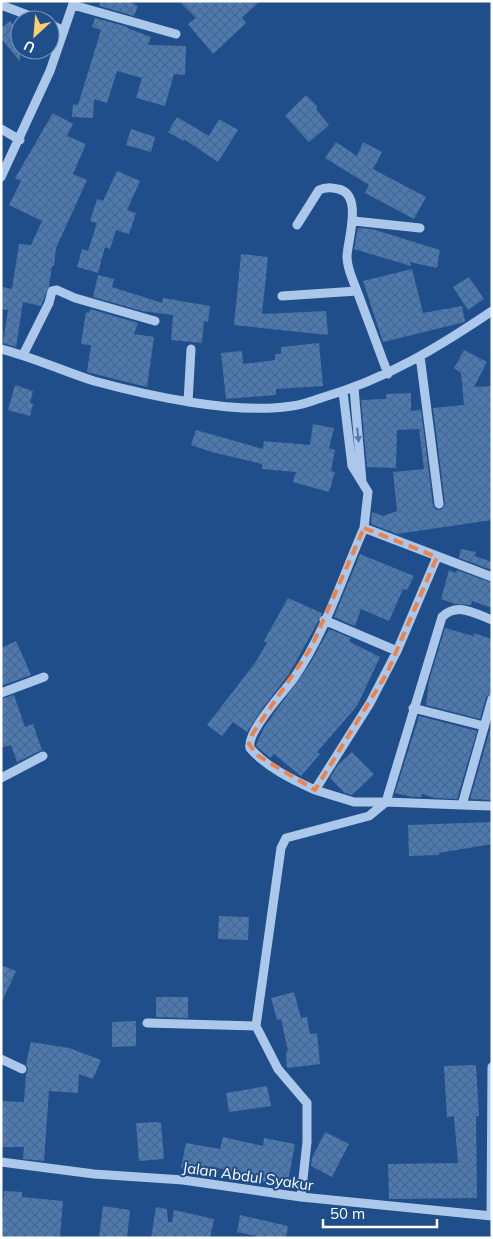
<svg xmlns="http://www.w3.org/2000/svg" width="493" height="1239" font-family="Mulish,sans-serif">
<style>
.building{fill:url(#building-cross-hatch)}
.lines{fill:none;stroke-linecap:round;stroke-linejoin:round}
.minor{stroke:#abc8eb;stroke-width:9}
.oneway{fill:#5079ac}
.marked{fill:none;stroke:#ee8249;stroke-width:4;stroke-dasharray:10 6;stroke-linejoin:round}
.labels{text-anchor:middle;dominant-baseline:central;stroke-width:4;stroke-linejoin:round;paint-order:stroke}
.street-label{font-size:15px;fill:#fff;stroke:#1f4e8a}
</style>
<defs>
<pattern id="building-cross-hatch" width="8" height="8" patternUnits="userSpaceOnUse" patternTransform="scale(1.25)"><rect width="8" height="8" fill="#4c7bb3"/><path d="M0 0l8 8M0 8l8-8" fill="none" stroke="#4c6685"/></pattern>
</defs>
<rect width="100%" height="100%" fill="#1f4e8a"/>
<path class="building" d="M101,1H128L138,6L134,16L99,6Z
M179,1H260L242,18L246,23L213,54L188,24L196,18Z
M95,18L128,27L127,28L151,37L148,45L186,46L185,75L174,74L165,106L136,98L142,78L117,71L107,103L94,99L93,118L72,117L73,104L78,105L101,30L92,27Z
M10,21L20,33V62L1,38V28Z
M306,95L318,107L316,109L329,125L309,142L285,116Z
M53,113L73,124L67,136L86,144L73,174L87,180L56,248L54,266H52L49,286L41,306L23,302L16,347L3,343L8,310L1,309V296L3,287L12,289L19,244L31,245L42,221L9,205L21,181L15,178Z
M177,117L209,136L219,119L238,130L218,162L184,139L183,141L168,132Z
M131,129L155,137L151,152L126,145Z
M336,142L357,156L363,142L382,152L373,169L426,197L414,219L365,193L369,185L325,158Z
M117,171L140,181L127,210L136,213L129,234L116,230L110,249L105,247L98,273L77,267L82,249L88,251L97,223L90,221L97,199L103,201Z
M358,228L372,229L440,250L437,268L410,262L411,266L354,249Z
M241,254L268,257L262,314L326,311L328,335L234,325Z
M412,269L423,313L462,306L465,322L383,342L363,281Z
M98,275L114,279L112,287L162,303L163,298L210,306L208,322L204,321L202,343L171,340L173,315L142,311L93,297Z
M469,277L484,299L468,310L453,287Z
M90,309L138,323L134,334L154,337L147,387L87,372L91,345L81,344L86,312L89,313Z
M319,343L323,386L276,389V395L226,399L221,353L242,351L243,364L275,360V354H281V347Z
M464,350L487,362L474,387L492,386V520L397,534L371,524L372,512L383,516L397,511L393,472L424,469L419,429L397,430L396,468L367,467L361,400L386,399V394L411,393V411L421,410L433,505L436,510L442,509L445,503L433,408L464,405L461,373L454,368Z
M15,385L33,391L30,403L33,404L30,416L8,410Z
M313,424L334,428L329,448L335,450L331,471L335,472L329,492L293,482L296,472L262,469V464L212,452L191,445L196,430L263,449L264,441L310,445Z
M461,549L476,552L475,556L492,562V570L459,558Z
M360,554L414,576L407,590L403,589L389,621L361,609L355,626L334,617Z
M449,570L456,573L457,570L492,583V608L472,601L471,605L455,604L441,599Z
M288,598L322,613L318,622L289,674L262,709L247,732L233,722L222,736L207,725L255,663L267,643L264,641Z
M445,628L473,636L474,633L492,639V693L486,697L480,719L426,705L429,681Z
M329,629L351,638L350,642L380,657L357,706L317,752L320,754L301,776L274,754L270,758L268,756L256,746L257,742L265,726L310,664Z
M16,641L31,675L1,686V648Z
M14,695L25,727L33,724L42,750L17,762L11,745L1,748V699Z
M419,716L477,731L457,799L435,798L422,794L421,797H413L395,793Z
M492,723V800L470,799Z
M352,752L374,774L352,795L345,793L330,778L337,766Z
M492,822V844L439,853V855L409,856L408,825Z
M219,916L249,917L248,940L218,939Z
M1,965L16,971L1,1004Z
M294,992L301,1018L307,1017L310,1034L317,1033L320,1064L287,1068L286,1052L288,1051L281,1019L277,1020L271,998Z
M156,997H188V1018L156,1017Z
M136,1021V1046L112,1047V1022Z
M31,1042L69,1048L101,1060L93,1079L79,1074L78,1093L49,1091L44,1161L23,1159L24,1147H1V1101L24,1102L26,1074L28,1069L26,1064Z
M476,1065L479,1116H476L477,1198L389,1199L388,1164L458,1163L454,1116L447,1117L444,1066Z
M267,1086L271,1106L229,1112L226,1093Z
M156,1122L161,1123L164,1159L139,1161L136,1123Z
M325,1132L349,1144L332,1177L311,1166L312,1158Z
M223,1137L263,1146L264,1138L295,1144L287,1186L243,1178V1174L210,1166L209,1172L181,1168L186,1143L220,1149Z
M4,1191L22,1192V1197L63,1201L60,1238H1Z
M103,1206L130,1210L127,1238H99Z
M156,1207L167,1209L168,1222H172L174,1210L214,1219L210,1238H151Z
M240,1215L288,1226L286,1238H265L237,1232Z"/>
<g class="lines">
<path class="minor" d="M1,5L41,20
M73,5L176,34
M50,24L64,31
M1,129L20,140
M1,177L50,71L74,1
M354,221L420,228
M297,225L319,190C325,187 331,187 338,189C364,194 347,241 347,257C347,269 353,280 357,291
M282,296L357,291L388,374
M1,349C33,357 63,371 94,381C149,396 236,415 292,406C303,405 314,400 324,397C386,379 439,347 492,311
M23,355L49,303L52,291L57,290L75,298L155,321
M420,356L439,504
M354,388L362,482
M343,392L352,466L368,492L364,528L492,577
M188,402L191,349
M364,528C342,578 325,633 294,678C284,692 246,732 250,748C266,767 293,780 315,790L370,703L397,651
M324,620L397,651L437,557
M1,693L44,677
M413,708L484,726
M1,778L43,756
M315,790L354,802H386
M462,805L386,802L442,617C457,602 474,613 492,620
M491,806L462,805L492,699
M147,1023L256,1026
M1,1059L22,1069
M1,1162L94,1174L183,1180L301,1197L492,1216
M301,1197L307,1142V1103L278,1069L256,1026L281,848L286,838L369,816L386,802
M491,1216L492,1067"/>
</g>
<defs><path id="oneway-solid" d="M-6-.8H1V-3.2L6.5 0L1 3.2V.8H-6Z" transform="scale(1.25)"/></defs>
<use class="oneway" href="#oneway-solid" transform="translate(358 435) rotate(84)"/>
<path class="marked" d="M364,528L437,557L387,673L315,790L257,755L249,744L253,733L311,648Z"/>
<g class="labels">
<g class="street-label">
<text transform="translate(248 1176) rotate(8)">Jalan Abdul Syakur</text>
</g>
</g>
<rect width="493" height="1239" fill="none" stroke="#ffffff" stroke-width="5"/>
<g transform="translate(35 35) rotate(206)"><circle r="24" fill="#1f4e8a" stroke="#7995b9"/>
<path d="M0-4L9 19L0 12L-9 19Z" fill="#f9cf6b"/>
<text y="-8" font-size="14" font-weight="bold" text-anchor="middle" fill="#ffffff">U</text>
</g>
<path d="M323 1219v8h114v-8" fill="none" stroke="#ffffff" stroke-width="2.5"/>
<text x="330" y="1219" font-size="15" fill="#ffffff" stroke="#1f4e8a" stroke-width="4" paint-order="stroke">50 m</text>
</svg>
